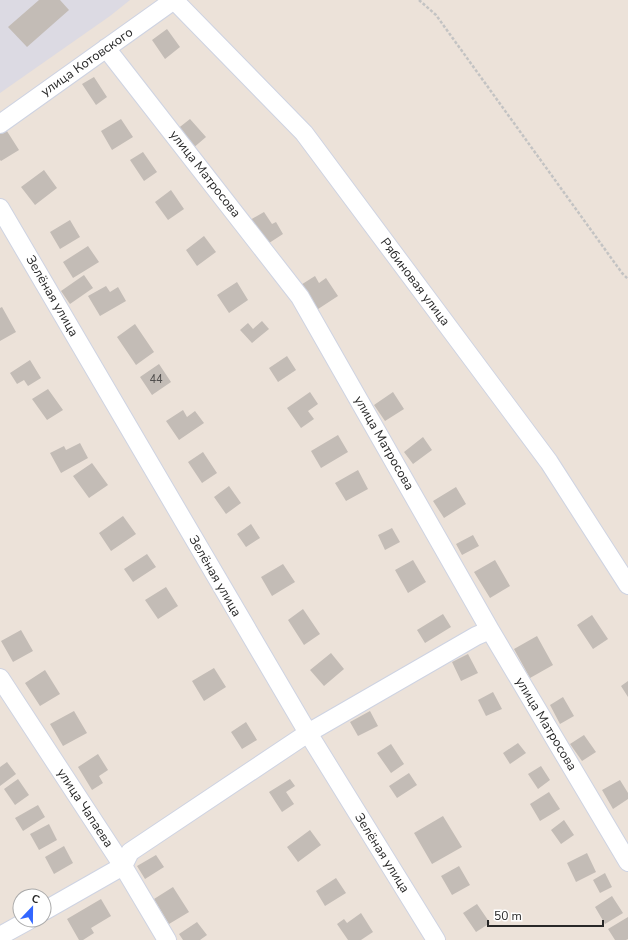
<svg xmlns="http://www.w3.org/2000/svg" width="628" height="940" font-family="'Nunito Sans',sans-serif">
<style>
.industrial{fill:#dcdae3}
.building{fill:#c3bcb6}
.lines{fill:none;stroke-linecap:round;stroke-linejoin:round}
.minor-casing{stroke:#ced3e2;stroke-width:20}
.path{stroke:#c3c3c3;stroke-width:2.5;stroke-dasharray:3 2;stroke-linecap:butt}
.minor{stroke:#fff;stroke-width:18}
.labels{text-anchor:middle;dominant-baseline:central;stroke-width:4;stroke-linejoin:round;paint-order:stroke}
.number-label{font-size:11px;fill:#4f4d4c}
.street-label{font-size:13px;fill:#282828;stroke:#fff}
</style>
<rect width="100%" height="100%" fill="#ece2d9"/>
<path class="industrial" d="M0,0H130L110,16L0,93Z"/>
<path class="building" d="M39,0H60L69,10L27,47L8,27Z
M167,29L180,47L165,59L152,40Z
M94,77L107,97L96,105L82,84Z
M121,119L133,137L112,150L101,131Z
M190,119L206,137L192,149L176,130Z
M5,128L19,150L1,161L0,160V131Z
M143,152L157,172L144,181L130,160Z
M44,170L57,188L35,205L21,187Z
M171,190L184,209L168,220L155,202Z
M264,212L272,224L276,222L283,234L266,245L250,220Z
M70,220L80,237L60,249L50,232Z
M204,236L216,252L197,266L186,250Z
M88,246L99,262L73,278L63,262Z
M84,275L93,288L70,304L61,291Z
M315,276L319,283L326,278L338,296L312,313L296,288Z
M237,282L248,300L229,313L217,295Z
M106,286L110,292L118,287L126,301L100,316L88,296Z
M2,307L16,332L0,341V308Z
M262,321L269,329L252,343L240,330L248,323L253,329Z
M135,324L154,352L136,365L117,337Z
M287,356L296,370L278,382L269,368Z
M30,360L41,378L28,386L24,380L17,384L10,373Z
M159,364L171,382L152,395L140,377Z
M48,389L63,410L47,420L32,399Z
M310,392L318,404L308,411L314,419L301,428L287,408Z
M393,392L404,409L385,421L374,405Z
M183,410L187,417L195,411L204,423L179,440L166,421Z
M338,435L348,452L321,468L311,451Z
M423,437L432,450L413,464L404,452Z
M80,443L88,458L61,473L50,453L64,446L66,450Z
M203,452L217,473L202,483L188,462Z
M92,463L108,485L89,498L73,476Z
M358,470L368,489L346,501L335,483Z
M229,486L241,503L226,514L214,497Z
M456,487L466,504L444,518L433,501Z
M123,516L136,534L111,551L99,533Z
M251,524L260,538L246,547L237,534Z
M392,528L400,542L385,550L378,535Z
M473,535L479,546L462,555L456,544Z
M147,554L156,567L133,582L124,569Z
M413,560L426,582L408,593L395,570Z
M495,560L510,586L490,598L474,572Z
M283,564L295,582L272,596L261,577Z
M166,587L178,606L158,619L145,600Z
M303,609L320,634L304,645L288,620Z
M443,614L451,627L425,643L417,630Z
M592,615L608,639L593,649L577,625Z
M21,630L33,651L13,662L1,641Z
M537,636L553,665L530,678L514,649Z
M331,653L344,669L324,686L310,670Z
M468,654L478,673L461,681L452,662Z
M214,668L226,687L204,701L192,681Z
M45,670L60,694L40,706L25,683Z
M628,681V697L621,686Z
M493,692L502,709L486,716L478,700Z
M563,697L574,716L560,724L550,705Z
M74,711L87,733L63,746L50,724Z
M370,711L378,726L358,736L350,722Z
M246,722L257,740L242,749L231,732Z
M584,735L596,752L582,761L570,744Z
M518,743L526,753L510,764L503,753Z
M391,744L404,764L391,773L377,753Z
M98,754L108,770L99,776L103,783L92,790L78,767Z
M7,762L16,774L0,786V767Z
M541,766L550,780L538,789L528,774Z
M409,773L417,785L397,798L389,786Z
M18,779L29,795L15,805L4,789Z
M290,779L295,786L286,792L294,804L282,812L269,792Z
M620,780L628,793V799L613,809L602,790Z
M549,792L560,809L540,821L530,804Z
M38,805L45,817L23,831L15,818Z
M443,816L462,847L432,864L414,833Z
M564,820L574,835L561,844L551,830Z
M49,824L57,840L39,850L30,834Z
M310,830L321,845L298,862L287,847Z
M64,846L73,863L54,874L45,857Z
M587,853L596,872L576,882L567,863Z
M156,855L164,867L145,879L137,866Z
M459,866L470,885L452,895L441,876Z
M605,873L612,887L600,893L593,880Z
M336,878L346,893L325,906L316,891Z
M173,887L189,912L169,924L154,899Z
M612,896L623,913L605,924L595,907Z
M101,899L111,916L91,928L94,933L83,940H79L67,919Z
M477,904L490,923L476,932L463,913Z
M361,913L373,932L361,940H348L337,924L344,919L347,923Z
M628,917V939L626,940H615L608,929Z
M197,922L207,935L200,940H183L179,934Z"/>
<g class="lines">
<defs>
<path id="minor" d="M174,0L304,133L549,462L628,585
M106,48L300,297L490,630L628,862
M0,124L174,0
M0,208L308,733L436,940
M0,678L123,866L167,940
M44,911L123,866L130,852L308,733L476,636L490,630
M0,936L29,920"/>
</defs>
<use href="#minor" class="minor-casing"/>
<path class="path" d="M419,0L436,15L622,273L628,279"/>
<use href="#minor" class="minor"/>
</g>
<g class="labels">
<g class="number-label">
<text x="156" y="379">44</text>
</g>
<g class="street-label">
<text transform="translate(87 62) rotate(-35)">улица Котовского</text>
<text transform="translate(205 174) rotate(52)">улица Матросова</text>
<text transform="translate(415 282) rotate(53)">Рябиновая улица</text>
<text transform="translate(52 296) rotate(60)">Зелёная улица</text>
<text transform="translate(384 443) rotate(60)">улица Матросова</text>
<text transform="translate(215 576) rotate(60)">Зелёная улица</text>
<text transform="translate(546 724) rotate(59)">улица Матросова</text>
<text transform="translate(85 808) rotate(57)">улица Чапаева</text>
<text transform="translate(382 853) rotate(58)">Зелёная улица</text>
</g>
</g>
<g transform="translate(32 908) rotate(22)"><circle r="19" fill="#ffffff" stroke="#a9a9a9"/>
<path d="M0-3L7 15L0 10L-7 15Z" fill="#3266ff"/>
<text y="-6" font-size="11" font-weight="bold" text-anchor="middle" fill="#282828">С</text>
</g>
<path d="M488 920v6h115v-6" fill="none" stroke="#282828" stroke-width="2"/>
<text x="494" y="920" font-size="12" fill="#282828" stroke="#ffffff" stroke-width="3" paint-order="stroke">50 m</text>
</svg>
